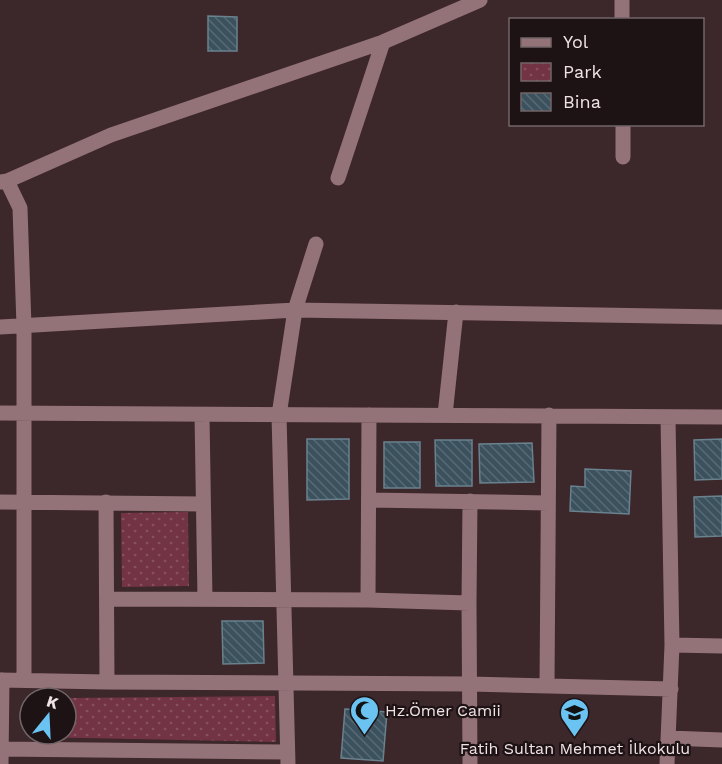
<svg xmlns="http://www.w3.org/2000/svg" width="722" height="764" font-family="'Work Sans',sans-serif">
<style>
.park{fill:url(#park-dots)}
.building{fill:url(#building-back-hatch);stroke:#6a818e;stroke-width:1.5}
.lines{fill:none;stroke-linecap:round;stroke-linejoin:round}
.minor{stroke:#937278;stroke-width:15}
.labels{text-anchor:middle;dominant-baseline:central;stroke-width:4.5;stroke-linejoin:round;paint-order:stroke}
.poi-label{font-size:16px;fill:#f1e2e5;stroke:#1d1315;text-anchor:start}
</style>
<defs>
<pattern id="park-dots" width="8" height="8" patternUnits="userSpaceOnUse" patternTransform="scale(1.5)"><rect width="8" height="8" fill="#723344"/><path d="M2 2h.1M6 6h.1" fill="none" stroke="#87505f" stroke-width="1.8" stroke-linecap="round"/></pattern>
<pattern id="building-back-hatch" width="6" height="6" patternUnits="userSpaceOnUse" patternTransform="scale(1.5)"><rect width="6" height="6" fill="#3b515d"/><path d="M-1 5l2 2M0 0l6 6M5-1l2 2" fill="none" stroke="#586a74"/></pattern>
</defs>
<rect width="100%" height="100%" fill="#3c272b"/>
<path class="park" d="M188,512L189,586L122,587L121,513Z
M275,696L276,742L32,737V734H66V698Z"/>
<path class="building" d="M208,16L237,17V51H208Z
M307,439H349V499L307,500Z
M722,439V479L695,480L694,440Z
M435,440H472V486H436Z
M384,442H420V488H384Z
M532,443L534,482L480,483L479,444Z
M585,469L631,471L629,514L570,511L571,486L585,487Z
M722,496V536L695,537L694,497Z
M222,621H263L264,663L223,664Z
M345,709L387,712L383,761L341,758Z"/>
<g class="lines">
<path class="minor" d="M622,0V20
M623,124V157
M338,178L383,42
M7,181L20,208L24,326V680
M0,182L7,181L111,135L383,42L480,0
M0,327L295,310L722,317
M0,413L722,417
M202,415L205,599
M445,415L456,312
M369,500L548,503
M0,502L203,504
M106,502L107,682
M107,599L368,600L469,603
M368,600L369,415
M672,645L722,646
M0,680L107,682L469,684L671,689
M547,686L549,415
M669,738L722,740
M0,749L287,752
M1,764L2,680
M288,764L279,415L295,310L316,244
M470,764L469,603L470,501
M667,764L672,645L668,418"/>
</g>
<defs>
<symbol id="mosque-pin" viewBox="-11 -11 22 30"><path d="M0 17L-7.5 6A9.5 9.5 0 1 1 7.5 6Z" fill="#6bc3f2" stroke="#1d1315"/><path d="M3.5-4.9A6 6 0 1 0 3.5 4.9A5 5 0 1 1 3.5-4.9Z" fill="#111"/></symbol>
<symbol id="school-pin" viewBox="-11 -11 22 30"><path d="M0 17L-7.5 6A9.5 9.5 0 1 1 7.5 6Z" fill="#6bc3f2" stroke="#1d1315"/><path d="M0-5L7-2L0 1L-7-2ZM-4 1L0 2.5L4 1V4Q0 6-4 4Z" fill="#111"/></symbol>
</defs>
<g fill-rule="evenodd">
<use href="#mosque-pin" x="348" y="694" width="33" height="45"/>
<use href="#school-pin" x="558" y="696" width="33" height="45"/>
</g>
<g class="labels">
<g class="poi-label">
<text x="385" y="710">Hz.Ömer Camii</text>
<text x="575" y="748" text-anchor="middle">Fatih Sultan Mehmet İlkokulu</text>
</g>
</g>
<rect x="509" y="18" width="195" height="108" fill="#1d1315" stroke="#726668" stroke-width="1.5"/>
<rect x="521" y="38" width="30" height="9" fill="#937278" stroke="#726668" stroke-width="1.5"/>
<text x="563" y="48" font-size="18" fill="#f1e2e5">Yol</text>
<rect x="521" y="63" width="30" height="18" fill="url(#park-dots)" stroke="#726668" stroke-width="1.5"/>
<text x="563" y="78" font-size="18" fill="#f1e2e5">Park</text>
<rect x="521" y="93" width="30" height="18" fill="url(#building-back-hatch)" stroke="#726668" stroke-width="1.5"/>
<text x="563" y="108" font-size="18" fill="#f1e2e5">Bina</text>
<g transform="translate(48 716) rotate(18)"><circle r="28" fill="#1d1315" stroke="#726668" stroke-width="1.5"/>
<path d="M0-4.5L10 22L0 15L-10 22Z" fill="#6bc3f2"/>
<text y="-9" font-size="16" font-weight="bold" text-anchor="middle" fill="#f1e2e5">K</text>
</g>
</svg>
